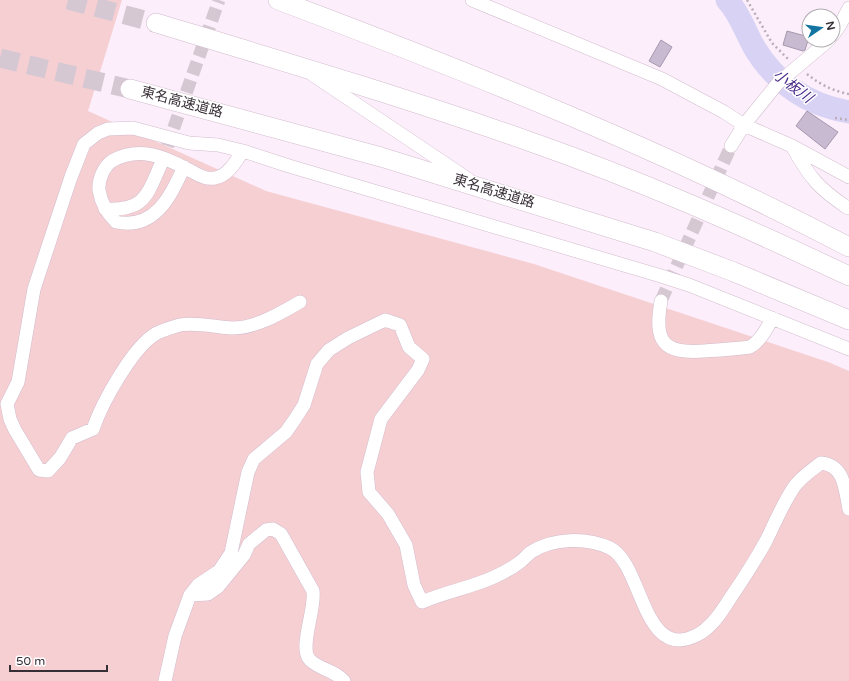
<svg xmlns="http://www.w3.org/2000/svg" width="849" height="681" font-family="'Varela Round','Noto Sans JP',sans-serif">
<style>
.green{fill:#f6cfd3}
.lines{fill:none;stroke-linecap:round;stroke-linejoin:round}
.river{stroke:#d8d2f4;stroke-width:23}
.building{fill:#c8bad1;stroke:#a698ae}
.minor-tunnel{stroke:#d5c8d3;stroke-width:13;stroke-dasharray:13 6;stroke-linecap:butt}
.highway-tunnel{stroke:#d5c8d3;stroke-width:19;stroke-dasharray:19 10;stroke-linecap:butt}
.minor-casing{stroke:#d2bccd;stroke-width:14}
.highway-casing{stroke:#d2bccd;stroke-width:20}
.path{stroke:#baaeb8;stroke-width:2.5;stroke-dasharray:2 3;stroke-linecap:butt}
.minor{stroke:#fff;stroke-width:13}
.highway{stroke:#fff;stroke-width:19}
.labels{text-anchor:middle;dominant-baseline:central;stroke-width:3;stroke-linejoin:round;paint-order:stroke}
.street-label{font-size:14px;fill:#372f36;stroke:#fff}
.water-label{font-size:15px;font-style:italic;fill:#4a2a88;stroke:#fff}
</style>
<rect width="100%" height="100%" fill="#fceefa"/>
<path class="green" d="M0,0H122L88,111L266,191L534,264L828,362L849,371V681H0Z"/>
<g class="lines">
<path class="river" d="M727,0C740,14 745,31 754,47C776,84 807,105 849,112"/>
</g>
<path class="building" d="M787,31L809,37L805,50L803,51L783,45Z
M661,40L672,47L660,67L649,61Z
M807,111L838,132L825,149L796,126Z"/>
<g class="lines">
<path class="minor-tunnel" d="M161,164L219,0
M661,301L731,146"/>
<path class="highway-tunnel" d="M68,0L156,23
M0,58L130,89"/>
<defs>
<path id="minor" d="M472,0L662,79L724,112L744,125L778,83L829,40
M833,35L840,25L849,8
M313,75L468,179
M731,146L744,125L792,146L849,177
M792,146C809,177 819,189 848,208
M184,167C170,197 155,230 116,222C107,213 101,203 99,190C98,180 104,166 112,161C138,146 163,156 187,169C196,173 204,180 215,178C229,175 236,161 243,151
M105,209C145,211 147,195 161,164
M661,301C654,341 662,354 704,351C719,350 735,349 750,347C760,341 767,329 772,318
M300,302C279,314 256,328 232,328C216,327 194,322 180,325C173,327 163,330 157,333C133,346 102,403 93,429L72,438L60,458L48,471L39,470L15,430L10,419L7,404L18,382L34,289L71,177L84,144L98,133L108,129L133,128L189,143L218,145L243,151L289,166L661,276L689,285L849,349
M190,595L208,594L218,587L244,555L249,544L266,530L273,529L281,534L313,591C316,609 298,649 310,660C320,670 335,670 344,681
M165,681L175,636L190,595L198,585L219,571L231,553L248,472L254,459L286,432L295,419L304,405L317,364L329,350L348,338L385,320L400,325L409,347L423,359L418,370L381,419L367,472L369,492L388,514L406,545L414,585L422,602C446,592 472,587 494,577C503,573 512,568 520,562C524,559 527,555 531,552C553,538 586,537 610,548C643,564 642,663 697,635C711,628 721,613 729,600C742,581 755,561 766,541C775,523 783,503 794,487C801,477 812,470 821,463C845,465 845,490 849,509"/>
<path id="highway" d="M278,0C472,73 666,151 849,247
M156,23C282,61 407,98 531,142C640,180 745,227 849,276
M130,89L381,157L655,242L734,272L849,320"/>
</defs>
<use href="#minor" class="minor-casing"/>
<use href="#highway" class="highway-casing"/>
<path class="path" d="M747,0L772,43L789,60
M807,74C819,84 833,91 849,94
M835,118L849,120"/>
<use href="#minor" class="minor"/>
<use href="#highway" class="highway"/>
</g>
<g class="labels">
<g class="street-label">
<text transform="translate(182 102) rotate(15)">東名高速道路</text>
<text transform="translate(494 191) rotate(17)">東名高速道路</text>
</g>
<g class="water-label">
<text transform="translate(793 86) rotate(37)">小板川</text>
</g>
</g>
<g transform="translate(821 28) rotate(77)"><circle r="19" fill="#ffffff" stroke="#afacaf"/>
<path d="M0-3L7 15L0 10L-7 15Z" fill="#1374a1"/>
<text y="-6" font-size="11" font-weight="bold" text-anchor="middle" fill="#372f36">N</text>
</g>
<path d="M10 665v6h97v-6" fill="none" stroke="#372f36" stroke-width="2"/>
<text x="16" y="665" font-size="12" fill="#372f36" stroke="#ffffff" stroke-width="3" paint-order="stroke">50 m</text>
</svg>
